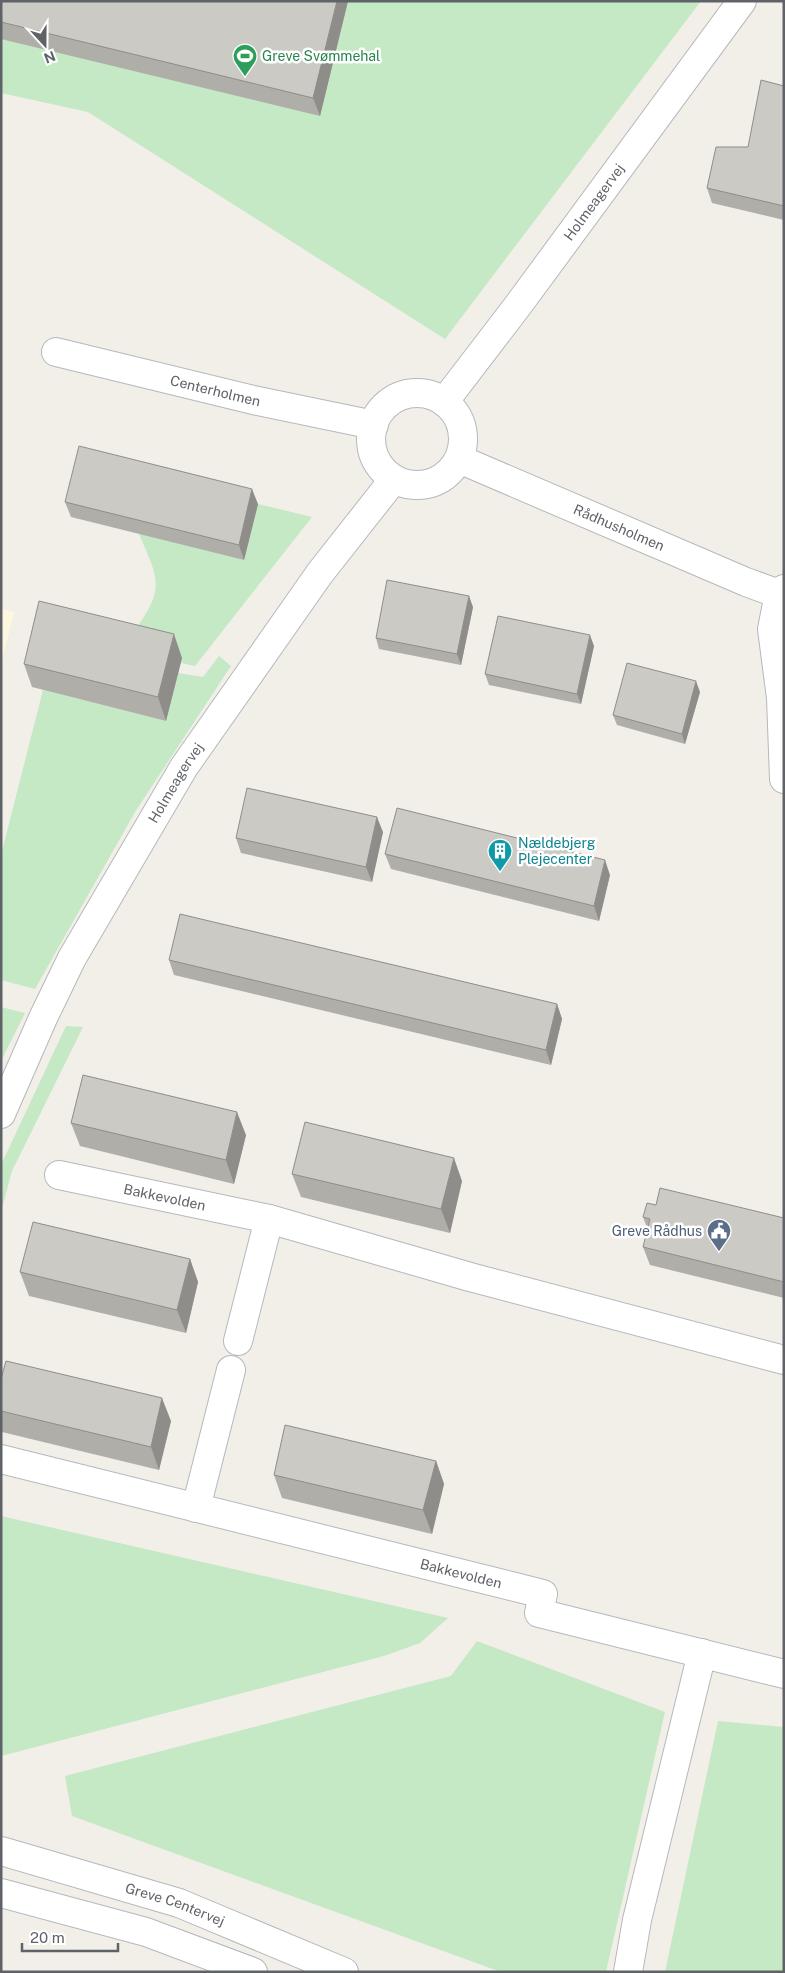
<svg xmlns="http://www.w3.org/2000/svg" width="785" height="1973" font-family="'Public Sans',sans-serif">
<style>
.commercial{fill:#fef7e0}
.green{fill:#c5e8c5}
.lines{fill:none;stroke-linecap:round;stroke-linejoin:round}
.minor-casing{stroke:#b5b8bc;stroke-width:30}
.tertiary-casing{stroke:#b5b8bc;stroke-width:30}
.minor{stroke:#fff;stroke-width:28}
.tertiary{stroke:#fff;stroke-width:28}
.wall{fill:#afaea9}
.shaded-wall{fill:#8f8d8a}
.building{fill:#cccac5;stroke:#8f8d8a}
.labels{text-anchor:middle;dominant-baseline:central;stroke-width:5;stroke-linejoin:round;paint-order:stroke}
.leisure-label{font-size:14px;fill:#27864d;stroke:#fff;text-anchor:start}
.street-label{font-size:14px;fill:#5f6368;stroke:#fff}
.culture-label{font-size:14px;fill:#0d838f;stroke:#fff;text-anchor:start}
.service-label{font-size:14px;fill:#4e5e75;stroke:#fff;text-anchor:end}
</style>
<rect width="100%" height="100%" fill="#f1efe8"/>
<path class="commercial" d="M1,609L14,612L1,665Z"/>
<path class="green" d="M1,1H701L445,339L88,112L1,93Z
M258,504L312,517L195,666L181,663L182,658L135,630C166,587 158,579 139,534Z
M219,656L231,666L135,812L35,989L1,980V855L43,690L166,721L178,673L203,677Z
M1,1007L25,1013L1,1061Z
M66,1026L83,1027L12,1171L1,1212V1165Z
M1,1516L448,1618L420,1643L384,1656L1,1756Z
M477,1641L665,1712L606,1972H501L72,1816L65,1776L451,1676Z
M718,1721L784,1727V1972H665Z"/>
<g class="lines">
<defs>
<g id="minor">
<path id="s1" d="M459,459L746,582L779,594"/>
<path d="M784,589L779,594L772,629L781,698L784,779"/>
<path id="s2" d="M59,1175L269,1219L470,1277L784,1360"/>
<path d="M238,1341L269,1219"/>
<path id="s3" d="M1,1459L543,1594L539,1613L784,1674"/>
<path d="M196,1508L231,1370"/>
<path d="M628,1972L637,1920L702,1653"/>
</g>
<g id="tertiary">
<path id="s4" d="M56,352L253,400L374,425"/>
<circle cx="417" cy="439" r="46"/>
<path id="s5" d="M444,402L519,304L742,1"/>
<path id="s6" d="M1,1114L43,1018L72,958L184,767L320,573L394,479"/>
<path id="s7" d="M1,1851L179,1903L344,1972"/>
<path d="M1,1893L146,1932L253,1972"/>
</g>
</defs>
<use href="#minor" class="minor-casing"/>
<use href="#tertiary" class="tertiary-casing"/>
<use href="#minor" class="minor"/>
<use href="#tertiary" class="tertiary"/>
</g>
<path class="wall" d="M1,1H348L320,116L1,39Z
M784,86V220L712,203L707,188L748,147Z
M65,502L258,504L244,560L71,517Z
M473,607L461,665L379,649L376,638Z
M594,646L581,704L489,685L485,674Z
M182,658L166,721L32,687L24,664Z
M700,692L685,744L617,725L613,715Z
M383,832L372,882L241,853L236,838Z
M385,854L610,875L599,921L391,869Z
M169,960L557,1004L562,1019L551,1065L174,975Z
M71,1123L246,1135L234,1184L80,1146Z
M292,1174L462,1181L450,1233L301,1197Z
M656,1205L784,1218V1298L650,1265L643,1247L648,1230L643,1217Z
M190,1259L198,1282L186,1333L29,1296L20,1272Z
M1,1379L171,1421L159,1470L2,1432L1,1430Z
M436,1461L444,1484L432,1534L282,1498L274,1475Z"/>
<path class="shaded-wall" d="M337,1H348L320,116L313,98Z
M252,489L258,504L244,560L239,545Z
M469,596L473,607L461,665L457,654Z
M174,634L182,658L166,721L158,697Z
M590,635L594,646L581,704L577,694Z
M696,681L700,692L685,744L682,734Z
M377,817L383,832L372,882L366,867Z
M605,860L610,875L599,921L594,906Z
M557,1004L562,1019L551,1065L546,1050Z
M237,1112L246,1135L234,1184L226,1160Z
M454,1158L462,1181L450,1233L441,1209Z
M190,1259L198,1282L186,1333L177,1310Z
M162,1398L171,1421L159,1470L151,1447Z
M436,1461L444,1484L432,1534L423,1510Z"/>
<path class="building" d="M1,1H337L313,98L1,22Z
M761,80L784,86V206L707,188L716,147H748Z
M79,446L252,489L239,545L65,502Z
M387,580L469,596L457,654L376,638Z
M39,601L174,634L158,697L24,664Z
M498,616L590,635L577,694L485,674Z
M627,663L696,681L682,734L613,715Z
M247,788L377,817L366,867L236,838Z
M397,808L605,860L594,906L385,854Z
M180,914L557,1004L546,1050L169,960Z
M83,1075L237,1112L226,1160L71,1123Z
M305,1122L454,1158L441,1209L292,1174Z
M660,1188L784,1218V1282L643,1247L650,1219L643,1217L647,1203L656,1205Z
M33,1222L190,1259L177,1310L20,1272Z
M6,1361L162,1398L151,1447L1,1411V1379Z
M285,1425L436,1461L423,1510L274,1475Z"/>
<defs>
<symbol id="stadium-pin" viewBox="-11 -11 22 30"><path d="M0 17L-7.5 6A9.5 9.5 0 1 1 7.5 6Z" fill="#2e9e5b" stroke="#fff"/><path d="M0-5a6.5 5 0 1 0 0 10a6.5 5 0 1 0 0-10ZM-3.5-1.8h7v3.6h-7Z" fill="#fff"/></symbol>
<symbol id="building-pin" viewBox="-11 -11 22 30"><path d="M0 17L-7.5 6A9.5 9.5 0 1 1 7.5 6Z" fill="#0f9aa8" stroke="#fff"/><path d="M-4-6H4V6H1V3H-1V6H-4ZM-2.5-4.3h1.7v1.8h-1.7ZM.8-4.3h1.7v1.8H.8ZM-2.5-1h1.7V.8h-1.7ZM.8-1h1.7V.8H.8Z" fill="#fff"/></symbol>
<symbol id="civic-pin" viewBox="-11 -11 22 30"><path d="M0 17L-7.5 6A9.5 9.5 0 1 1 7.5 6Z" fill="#5c6f8a" stroke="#fff"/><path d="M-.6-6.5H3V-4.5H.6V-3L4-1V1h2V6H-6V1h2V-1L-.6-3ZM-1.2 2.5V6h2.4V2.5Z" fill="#fff"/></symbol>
</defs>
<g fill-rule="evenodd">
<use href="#stadium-pin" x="231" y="42" width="28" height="38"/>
<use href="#building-pin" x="486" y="837" width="28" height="38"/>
<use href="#civic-pin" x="705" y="1217" width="28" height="38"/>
</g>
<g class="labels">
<g class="leisure-label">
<text x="262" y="56">Greve Svømmehal</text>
</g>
<g class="street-label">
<text stroke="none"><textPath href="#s5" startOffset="250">Holmeagervej</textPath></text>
<text stroke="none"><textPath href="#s4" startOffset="164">Centerholmen</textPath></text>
<text stroke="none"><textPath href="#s1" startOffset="174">Rådhusholmen</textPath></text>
<text stroke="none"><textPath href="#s6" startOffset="375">Holmeagervej</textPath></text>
<text stroke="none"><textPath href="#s2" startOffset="108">Bakkevolden</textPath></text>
<text stroke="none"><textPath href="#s3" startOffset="474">Bakkevolden</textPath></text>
<text stroke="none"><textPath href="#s7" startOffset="182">Greve Centervej</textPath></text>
</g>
<g class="culture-label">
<text x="518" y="843">Nældebjerg<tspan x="518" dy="16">Plejecenter</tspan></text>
</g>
<g class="service-label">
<text x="702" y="1231">Greve Rådhus</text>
</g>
</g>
<rect width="785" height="1973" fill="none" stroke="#5f6368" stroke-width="5"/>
<g transform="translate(45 45) rotate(159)" stroke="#ffffff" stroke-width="4" paint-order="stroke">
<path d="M0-4L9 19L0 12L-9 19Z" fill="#5f6368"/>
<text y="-8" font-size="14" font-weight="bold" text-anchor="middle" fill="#5f6368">N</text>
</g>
<path d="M22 1943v8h96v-8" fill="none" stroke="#5f6368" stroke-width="2.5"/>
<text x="30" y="1943" font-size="15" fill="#5f6368" stroke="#ffffff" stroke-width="4" paint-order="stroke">20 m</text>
</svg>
